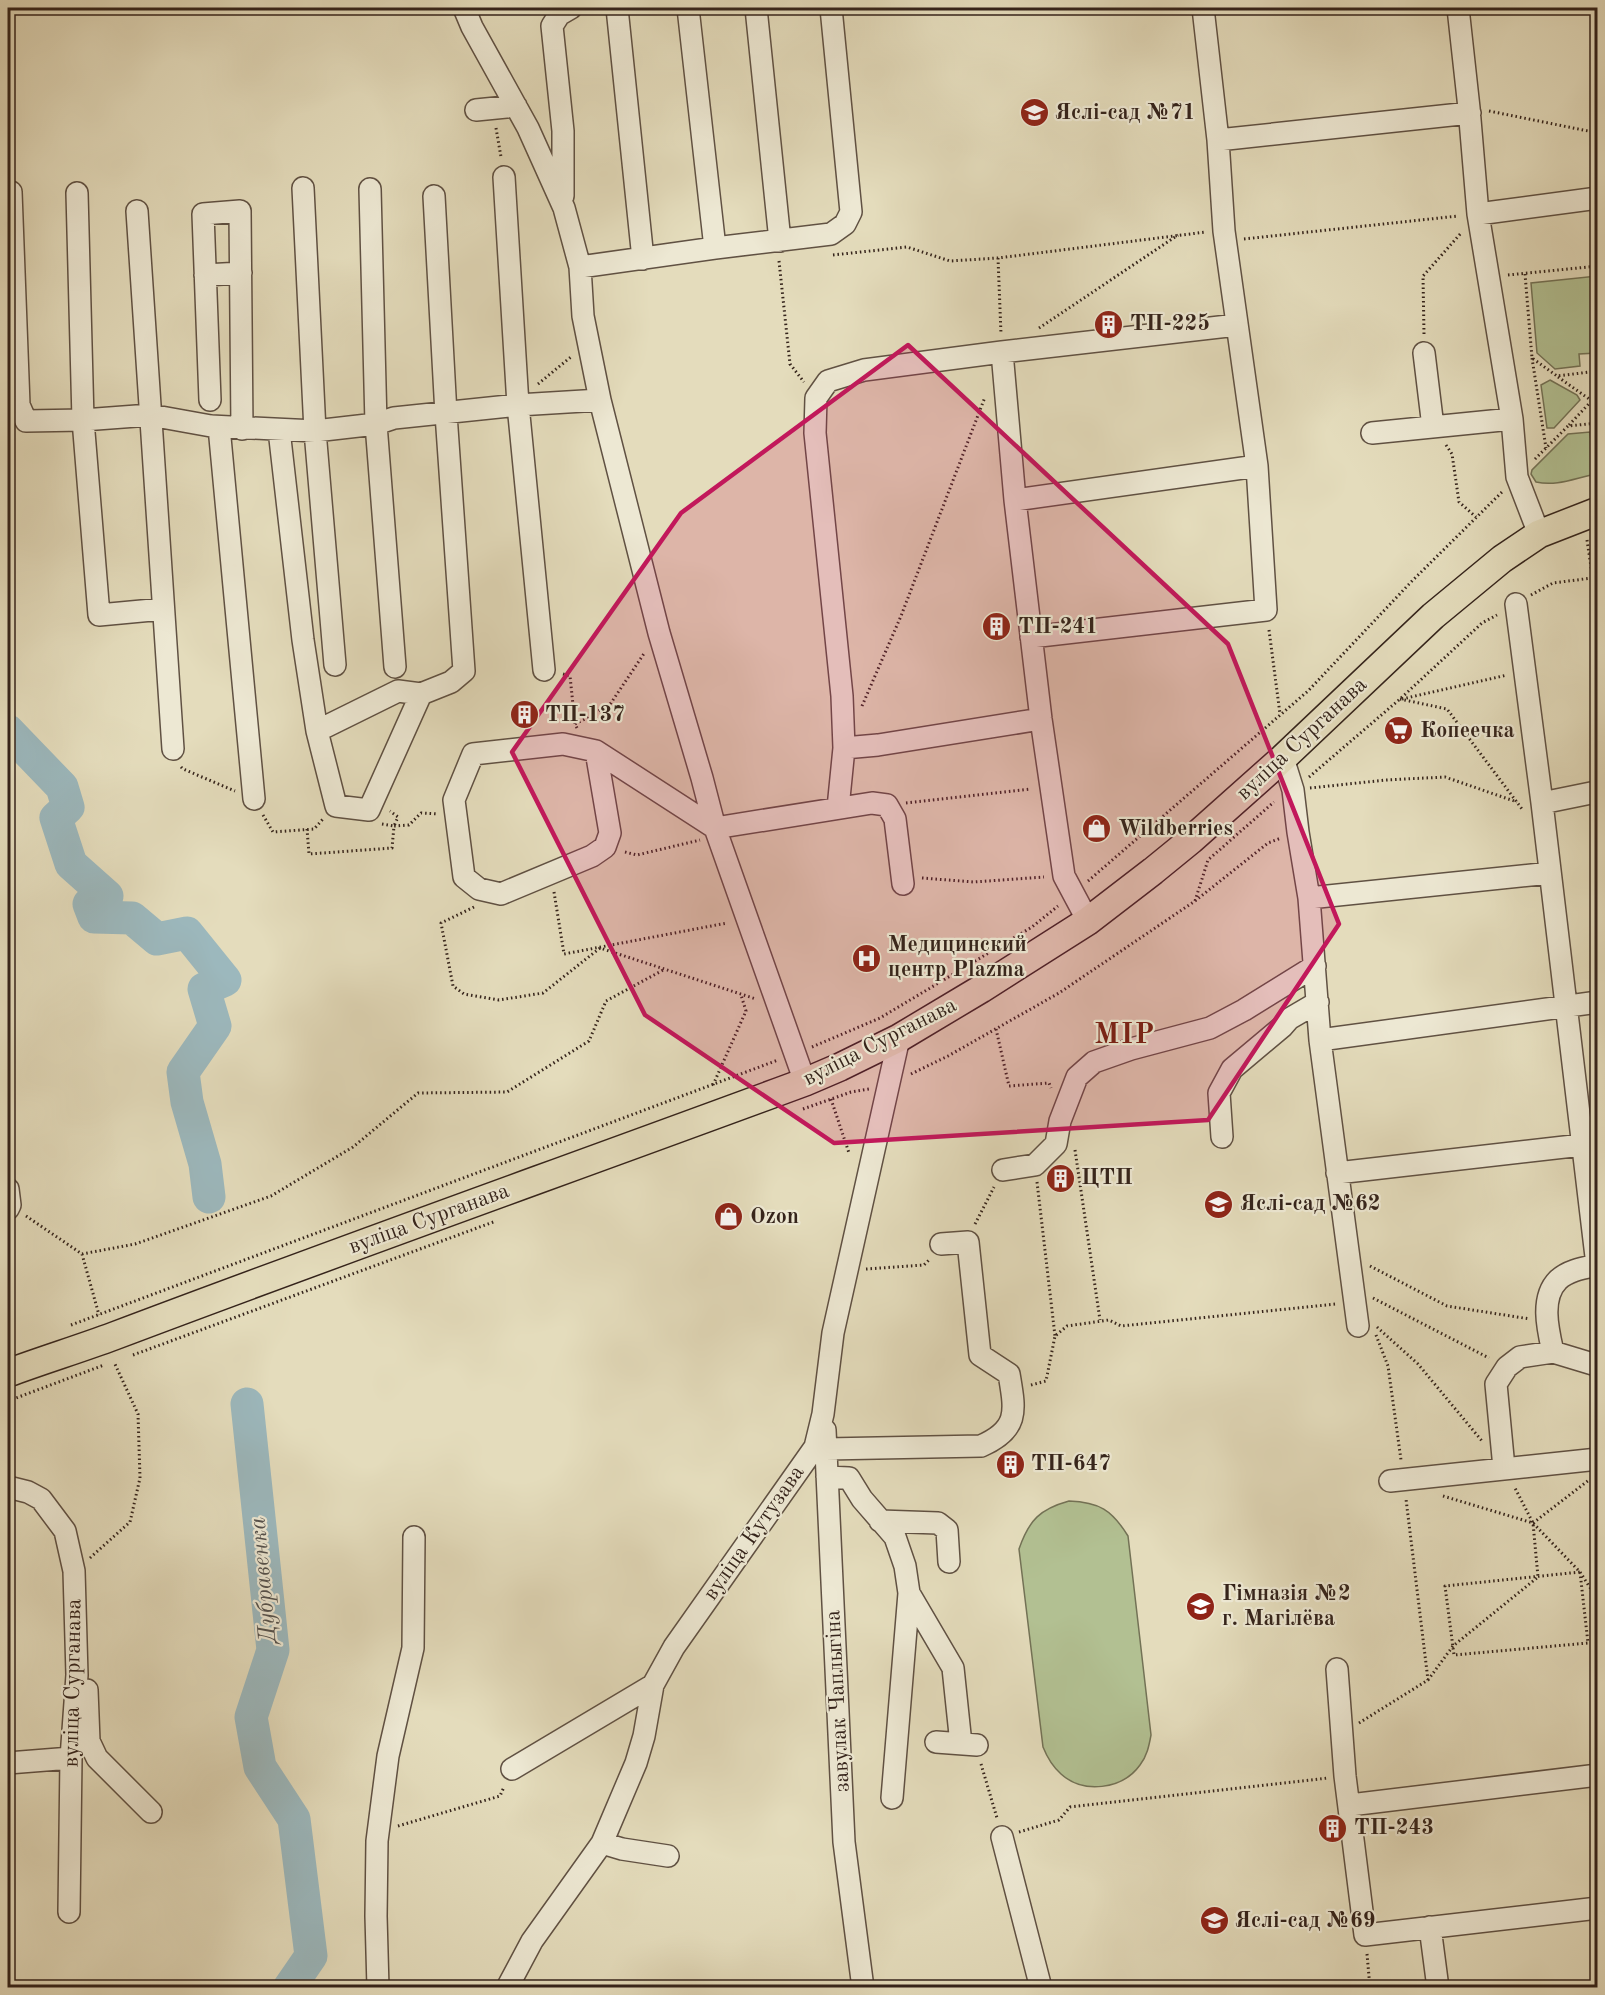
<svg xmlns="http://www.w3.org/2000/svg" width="1605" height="1995" font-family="'Old Standard TT',serif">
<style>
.green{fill:#b2c092;stroke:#737256;stroke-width:1.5}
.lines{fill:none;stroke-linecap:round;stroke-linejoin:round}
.river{stroke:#9cb8bd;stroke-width:33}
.minor-casing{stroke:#605143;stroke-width:24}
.major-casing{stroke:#34231b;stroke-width:30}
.path{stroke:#34231b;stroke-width:3;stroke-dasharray:1.5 3;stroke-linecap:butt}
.minor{stroke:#ede8d3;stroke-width:21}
.major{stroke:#e4dcbc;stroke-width:27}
.marked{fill:#c2185b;fill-opacity:0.2;stroke:#c2185b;stroke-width:4.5;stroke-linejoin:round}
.labels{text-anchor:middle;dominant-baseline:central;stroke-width:4.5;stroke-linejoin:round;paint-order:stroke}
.poi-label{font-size:22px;font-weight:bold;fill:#34231b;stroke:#ede8d3;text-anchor:start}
.street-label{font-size:22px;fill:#34231b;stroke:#ede8d3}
.water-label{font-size:24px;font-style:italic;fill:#53504c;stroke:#ede8d3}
.district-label{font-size:28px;font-weight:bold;letter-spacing:1.5px;fill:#7a1f14;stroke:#ede8d3}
</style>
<rect width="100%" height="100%" fill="#e4dcbc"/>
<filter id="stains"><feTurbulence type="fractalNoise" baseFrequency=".00333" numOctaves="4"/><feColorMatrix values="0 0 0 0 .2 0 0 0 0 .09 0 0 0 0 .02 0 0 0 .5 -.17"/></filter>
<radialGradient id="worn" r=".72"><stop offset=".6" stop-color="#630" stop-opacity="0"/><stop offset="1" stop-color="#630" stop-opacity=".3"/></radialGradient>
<path class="green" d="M1597,276V353L1579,354L1580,366L1555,369L1537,353L1531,283Z
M1550,380L1577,395L1580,400L1554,428H1547L1541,385Z
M1590,432L1591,441H1597V474C1577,477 1558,487 1536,482L1531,474L1532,470L1568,434Z
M1069,1501C1099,1502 1112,1510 1128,1536L1151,1735C1149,1746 1147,1756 1140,1765C1122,1790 1083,1794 1061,1774C1052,1766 1047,1757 1043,1747L1019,1549C1029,1520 1040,1509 1069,1501Z"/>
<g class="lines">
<path class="river" d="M8,731L62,787L68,807L56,818L71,864L107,896L89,904L94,917L132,918L157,939L187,933L225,980L204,989L215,1026L183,1072L187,1102L205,1164L209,1197
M247,1404L273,1650L251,1717L260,1767L294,1819L311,1956L289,1988"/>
<defs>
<path id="minor" d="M464,8L472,27L528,128L564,208L580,267L583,316L600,400L659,633L702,778L715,828L805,1082
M617,8L643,259
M688,8L715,248
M756,8L780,241
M1458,8L1469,108L1478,214L1512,419L1517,477L1539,534
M476,110L516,106
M1218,140L1470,113
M504,177L518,405L544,670
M303,188L315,431L335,665
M370,189L376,424L395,667
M11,192L19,405L26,421L83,420L150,415L211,426L315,431L376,424L394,418L518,405L600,400
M77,193L83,420L99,615L163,609
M563,196V131L552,26L559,15L571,8
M137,211L173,749
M1478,214L1598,198
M580,267L715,248L831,234L845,224L851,212L831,8
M205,275L241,273
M1002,352L864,370L828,381L816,398L815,433L842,696L844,748L878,745L1041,719
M1424,353L1433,427
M210,400L203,214L240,211L242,429
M219,427L254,799
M279,430L303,640L317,731L336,806L369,810L421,694L451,682L464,671L446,414L434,196
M1372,433L1512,419
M1015,500L1257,466
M1516,604L1542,803L1597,1265
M1031,637L1266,610L1257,466L1224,231L1218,140L1203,8
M317,731L398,691L421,694
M596,751L610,833L605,847L592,856L501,894L479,889L464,877L454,800L473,754L563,744L596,751L715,828L872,803L887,805L895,819L903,884
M1283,758L1293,790L1298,832L1309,898L1320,1040L1358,1326
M1542,803L1591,793L1598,796
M838,808L844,748
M1309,898L1550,873
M1088,921L1064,876L1041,719L1015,500L1002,352L1237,325
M1320,1040L1598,1002
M1222,1137L1219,1093L1232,1069L1282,1027L1289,1019L1318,1002
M1003,1170L1035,1165L1056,1144L1060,1121L1077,1077L1094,1062L1131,1049L1210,1028L1244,1010L1315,966
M1337,1173L1582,1145
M8,1189L10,1205L8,1209
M1553,1352C1548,1330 1540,1298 1558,1280C1569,1270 1584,1268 1598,1265
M825,1430L844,1842L863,1988
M826,1449L981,1446C1020,1429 1015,1410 1009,1374L980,1355L968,1242L941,1244
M1504,1468L1496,1384L1507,1367L1520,1357L1553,1352L1596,1365L1598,1367
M827,1477L849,1478L862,1499L895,1537L905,1566L909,1593L892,1798
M1390,1481L1598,1459
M8,1487L28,1492L41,1499L65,1531L74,1571L77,1675L71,1758L69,1912
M880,1521L938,1523L947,1530L949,1562
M909,1593L953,1668L961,1744
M1337,1669L1345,1776L1365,1935L1598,1908
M87,1690L89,1741L97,1758L151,1812
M936,1742L977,1745
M8,1763L71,1758
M512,1769L653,1685
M1350,1805L1598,1775
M1002,1837L1041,1988
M602,1843L622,1849L668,1856
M1430,1927L1438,1988
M378,1988L376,1916L377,1841L388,1756L413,1648L414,1537
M507,1988L532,1941L602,1843L636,1763L644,1736L653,1685L674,1647L815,1447L823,1414L833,1333L899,1038"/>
<path id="major" d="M8,1373C43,1360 79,1349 114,1336C344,1249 575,1167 805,1082L840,1067L899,1038L981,989L1088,921L1153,871L1191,840L1283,758L1433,616L1502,559L1539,534L1598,511"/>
</defs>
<use href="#minor" class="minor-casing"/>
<use href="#major" class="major-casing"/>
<path class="path" d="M1592,8L1598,19
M1489,111L1598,133
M496,128L501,157
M1244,239L1458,216
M833,255L907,247L950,261L998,258L1206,232
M998,258L1001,334
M779,261L790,364L804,382
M1525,274L1532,358L1557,376L1598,371
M1508,275L1598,266
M1039,328L1178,235
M1424,334L1423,276L1462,232
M1532,358L1546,448
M1558,377L1592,401
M538,384L572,356
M1569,425L1598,394
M1446,445L1452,454L1459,502L1476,517
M1535,459L1568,426L1598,423
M1587,540L1598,614
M1589,554L1598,551
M1531,595L1553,583L1592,578
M1269,630L1280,714
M563,674L570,676L575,724
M1400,699L1447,709L1522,809
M1402,699L1507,675
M862,706L901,616L985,397
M577,728L575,724L591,716L611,703L645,652
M181,767L183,769L235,791
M1309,777L1400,699L1482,623L1497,615
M1310,788L1386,780L1445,777L1517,802
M906,803L1031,789
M263,815L273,832L314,829L323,819
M382,824L394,826L398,817L390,811
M307,829L309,854L392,848L394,826L409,825L421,813L438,814
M625,852L637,855L700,840
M922,878L974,882L1044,877
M1088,881L1308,691L1412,581L1503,491
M554,892L564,954L727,923
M1195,901L1208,860L1274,802
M474,907L441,923L453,986L464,994L499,1000L543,993L600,948L756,999
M996,1029L1009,1086L1049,1083L1051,1088
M812,1047L880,1018L1032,927L1058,906
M911,1074L948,1056L1059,993L1195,901L1268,843L1281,838
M713,1085L746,1011L741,995
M831,1099L849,1153
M803,1109L851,1092L869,1089
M1075,1150L1100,1320
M1037,1182L1055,1336
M26,1216L82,1254L135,1244L271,1196L353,1147L418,1093L507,1092L589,1041L606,1001L665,969
M975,1224L994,1187
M82,1254L99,1315
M1370,1266L1447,1306L1530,1319
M866,1269L924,1265L929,1260
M1373,1298L1489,1358
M71,1325L778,1060
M1377,1327L1418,1364L1482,1441
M1376,1335L1388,1366L1401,1460
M133,1355L496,1221
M1031,1385L1046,1381L1055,1336L1067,1326L1109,1320L1121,1326L1336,1304
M8,1401L104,1365
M1443,1496L1533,1523L1580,1572L1598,1600
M1533,1523L1589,1480
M90,1558L130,1522L140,1478L138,1414L114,1362
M1580,1572L1588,1643L1454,1655L1445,1586Z
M1428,1680L1453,1646L1538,1577L1533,1523L1515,1488
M1359,1723L1428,1680L1406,1499
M981,1764L997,1818
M398,1826L500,1796L504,1787
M1019,1832L1059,1820L1070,1807L1328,1778
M1367,1954L1370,1988"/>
<use href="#minor" class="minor"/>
<use href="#major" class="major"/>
</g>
<path class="marked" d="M908,345L1228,644L1339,924L1208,1120L834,1143L645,1015L512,752L681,513Z"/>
<defs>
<symbol id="school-disc" viewBox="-11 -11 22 22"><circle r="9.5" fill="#8f2418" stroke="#ede8d3"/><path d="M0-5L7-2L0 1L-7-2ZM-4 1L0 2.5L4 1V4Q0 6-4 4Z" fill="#fff"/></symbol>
<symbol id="building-disc" viewBox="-11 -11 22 22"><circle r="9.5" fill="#8f2418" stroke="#ede8d3"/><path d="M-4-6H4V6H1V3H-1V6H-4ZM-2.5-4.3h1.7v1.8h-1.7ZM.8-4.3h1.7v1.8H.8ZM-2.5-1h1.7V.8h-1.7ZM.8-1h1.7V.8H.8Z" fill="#fff"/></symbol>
<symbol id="supermarket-disc" viewBox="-11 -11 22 22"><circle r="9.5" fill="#8f2418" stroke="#ede8d3"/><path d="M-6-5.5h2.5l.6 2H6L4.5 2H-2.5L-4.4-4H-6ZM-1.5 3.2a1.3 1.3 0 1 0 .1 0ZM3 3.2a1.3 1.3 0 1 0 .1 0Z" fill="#fff"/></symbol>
<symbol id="shop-disc" viewBox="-11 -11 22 22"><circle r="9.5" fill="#8f2418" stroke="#ede8d3"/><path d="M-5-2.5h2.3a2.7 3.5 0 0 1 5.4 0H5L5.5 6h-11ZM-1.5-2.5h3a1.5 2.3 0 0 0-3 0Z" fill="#fff"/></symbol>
<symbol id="hospital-disc" viewBox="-11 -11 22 22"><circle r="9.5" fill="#8f2418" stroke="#ede8d3"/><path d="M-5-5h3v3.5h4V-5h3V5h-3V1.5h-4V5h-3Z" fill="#fff"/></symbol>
</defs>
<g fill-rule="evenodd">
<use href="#school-disc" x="1018" y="96" width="33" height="33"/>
<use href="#building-disc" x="1092" y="308" width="33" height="33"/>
<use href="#building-disc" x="980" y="610" width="33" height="33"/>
<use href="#building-disc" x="508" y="698" width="33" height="33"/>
<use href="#supermarket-disc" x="1382" y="714" width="33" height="33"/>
<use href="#shop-disc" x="1080" y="812" width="33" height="33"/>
<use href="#hospital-disc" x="850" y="942" width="33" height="33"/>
<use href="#building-disc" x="1044" y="1162" width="33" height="33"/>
<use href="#school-disc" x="1202" y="1188" width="33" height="33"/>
<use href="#shop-disc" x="712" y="1200" width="33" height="33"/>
<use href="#building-disc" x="994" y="1448" width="33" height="33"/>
<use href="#school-disc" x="1184" y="1590" width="33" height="33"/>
<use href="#building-disc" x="1316" y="1812" width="33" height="33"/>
<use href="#school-disc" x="1198" y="1904" width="33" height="33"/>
</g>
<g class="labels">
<g class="poi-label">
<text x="1055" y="113">Яслі-сад №71</text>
<text x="1130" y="324">ТП-225</text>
<text x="1018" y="627">ТП-241</text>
<text x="545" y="715">ТП-137</text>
<text x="1420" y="731">Копеечка</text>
<text x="1118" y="829">Wildberries</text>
<text x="888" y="945">Медицинский<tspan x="888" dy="25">центр Plazma</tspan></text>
<text x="1081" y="1178">ЦТП</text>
<text x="1240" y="1204">Яслі-сад №62</text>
<text x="750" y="1217">Ozon</text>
<text x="1031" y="1464">ТП-647</text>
<text x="1222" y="1594">Гімназія №2<tspan x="1222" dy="25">г. Магілёва</tspan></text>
<text x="1354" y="1828">ТП-243</text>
<text x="1235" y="1921">Яслі-сад №69</text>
</g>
<g class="street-label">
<text transform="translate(1302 739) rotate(-43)">вуліца Сурганава</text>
<text transform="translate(880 1042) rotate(-27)">вуліца Сурганава</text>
<text transform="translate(429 1219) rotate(-20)">вуліца Сурганава</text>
<text transform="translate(754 1533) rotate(-55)">вуліца Кутузава</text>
<text transform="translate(73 1683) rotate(-89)">вуліца Сурганава</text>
<text transform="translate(838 1701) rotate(-93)">завулак Чаплыгіна</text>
</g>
<g class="water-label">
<text transform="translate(264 1580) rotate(-95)">Дубравенка</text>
</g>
<g class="district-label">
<text x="1125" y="1036">МІР</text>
</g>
</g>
<rect width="1605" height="1995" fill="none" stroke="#e4dcbc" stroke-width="30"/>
<rect x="9" y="9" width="1587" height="1977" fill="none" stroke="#34231b" stroke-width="3"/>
<rect x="15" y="15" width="1575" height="1965" fill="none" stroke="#34231b" stroke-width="1.5"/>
<rect width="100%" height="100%" filter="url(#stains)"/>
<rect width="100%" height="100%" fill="url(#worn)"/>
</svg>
